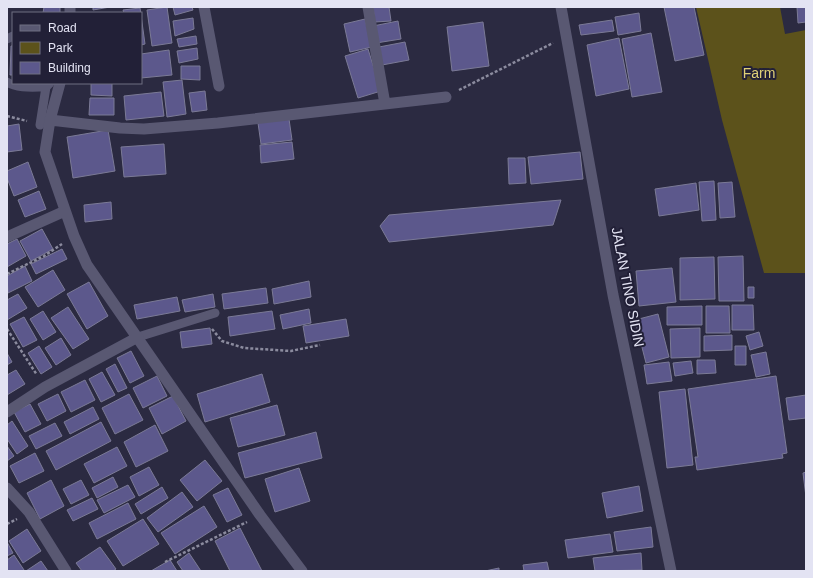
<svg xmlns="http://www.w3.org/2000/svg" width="813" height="578" font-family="Helvetica,sans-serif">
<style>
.green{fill:#5c521b}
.building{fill:#5c588c;stroke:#7b7a96}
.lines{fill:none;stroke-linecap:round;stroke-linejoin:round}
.path{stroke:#8b8b9e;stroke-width:2.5;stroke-dasharray:3 2;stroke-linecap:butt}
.service{stroke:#595872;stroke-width:9}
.minor{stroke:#595872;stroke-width:11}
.tertiary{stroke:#595872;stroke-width:11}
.labels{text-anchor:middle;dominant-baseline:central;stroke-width:4;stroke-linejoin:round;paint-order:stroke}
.park-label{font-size:14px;fill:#e0d177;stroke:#222037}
.street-label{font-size:14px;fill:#e3e3f3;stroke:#222037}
</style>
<rect width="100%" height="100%" fill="#2b2a41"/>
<path class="green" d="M696,7H780L785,34L806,30V273H764L722,120Z"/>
<path class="building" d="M44,7H60V13H43Z
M93,7H110L93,10Z
M167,7L172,43L152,46L147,10Z
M173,7H192L193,10L175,15Z
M373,7H389L391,21L375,22Z
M664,7H694L704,55L675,61Z
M797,7H806V22L798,23Z
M140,8L145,44L141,45V13H124L123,10Z
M639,13L641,31L618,35L615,17Z
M193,18L194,29L175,36L173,21Z
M365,19L372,47L350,52L344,24Z
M612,20L614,31L581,35L579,25Z
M398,21L401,39L376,43L373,26Z
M483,22L489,66L452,71L447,27Z
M651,33L662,92L632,97L622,39Z
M196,36L197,44L179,47L177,39Z
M619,38L629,89L596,96L587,45Z
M405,42L409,60L382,65L379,47Z
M11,46H13V75H10Z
M197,48L198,59L179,63L177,51Z
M368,49L381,91L358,98L345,56Z
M169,50L172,75L141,78V54Z
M181,66H200V80L181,79Z
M182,80L186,114L167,117L163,82Z
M91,83H112V96L91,95Z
M205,91L207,110L192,112L189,93Z
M161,92L164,116L126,120L124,96Z
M90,98H114V115H89Z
M289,119L292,140L261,144L258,123Z
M19,124L22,150L7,152V126Z
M108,130L115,171L73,178L67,137Z
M292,142L294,159L261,163L260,145Z
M164,144L166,174L124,177L121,147Z
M580,152L583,179L531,184L528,157Z
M508,158H525L526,183L509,184Z
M28,162L37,187L14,196L7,178V171Z
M714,181L716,220L702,221L699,182Z
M732,182L735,217L720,218L718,183Z
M696,183L699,210L659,216L655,189Z
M39,191L46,209L25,217L18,200Z
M561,200L553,225L389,242L380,226L389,215Z
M111,202L112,219L85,222L84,205Z
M42,229L53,249L31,261L20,241Z
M17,239L26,256L7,267V244Z
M62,249L67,259L36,274L31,264Z
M743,256L744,301H719L718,257Z
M714,257L715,299L680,300V258Z
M25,266L32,281L8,293L7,276Z
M672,268L676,302L639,306L636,271Z
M53,270L65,290L38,307L25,287Z
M309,281L311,297L274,304L272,289Z
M89,282L108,316L87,329L67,294Z
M748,287H754V298H748Z
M266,288L268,303L224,309L222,294Z
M18,294L27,308L7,320V300Z
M213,294L215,307L185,312L182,300Z
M177,297L180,311L137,319L134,305Z
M732,305H753L754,330H732Z
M702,306V325H667V307Z
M706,306H729L730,333H706Z
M68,307L89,339L73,349L51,318Z
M309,309L311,323L283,329L280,315Z
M43,311L56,332L43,340L30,319Z
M272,311L275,329L230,336L228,317Z
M658,314L669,357L646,363L635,320Z
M24,317L37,340L23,347L10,324Z
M346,319L349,336L306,343L303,326Z
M210,328L212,344L182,348L180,332Z
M700,328V357L671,358L670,329Z
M759,332L763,346L750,350L746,336Z
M732,335V350L704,351V336Z
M61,338L71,355L56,365L45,348Z
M39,346L52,367L41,374L28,353Z
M735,346H746V365H735Z
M131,351L144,376L130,383L117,358Z
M766,352L770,374L756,377L751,355Z
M7,353L12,362L7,365Z
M697,360H715L716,373L697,374Z
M691,361L693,373L675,376L673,363Z
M669,362L672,381L647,384L644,365Z
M115,364L127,388L118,392L106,369Z
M16,370L25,384L7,395V375Z
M102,372L115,395L101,402L89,379Z
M262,374L270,402L205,422L197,394Z
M157,376L167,396L143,408L133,388Z
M776,376L787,453L782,454L783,458L697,470L695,457H698L688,389Z
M85,380L95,400L71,412L61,392Z
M685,389L693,465L667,468L659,392Z
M58,394L66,411L47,421L38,404Z
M129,394L143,420L115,434L102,408Z
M806,395V418L789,420L786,398Z
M173,396L186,421L162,434L149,408Z
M30,404L41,424L25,432L14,412Z
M277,405L285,435L238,447L230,418Z
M93,407L99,419L70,434L64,422Z
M12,421L28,446L17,454L7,439V425Z
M101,422L111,441L56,470L46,451Z
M55,423L62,436L36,449L29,436Z
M155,425L168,451L136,467L124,442Z
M316,432L322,458L245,478L238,453Z
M7,446L14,456L7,461Z
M117,447L127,466L94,483L84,464Z
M35,453L44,471L19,483L10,466Z
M205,460L222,481L197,501L180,480Z
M149,467L159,485L139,496L130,477Z
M299,468L310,501L275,512L265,479Z
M806,472V497L803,473Z
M113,477L118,487L97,498L92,488Z
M51,480L64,506L40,519L27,493Z
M81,480L89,495L71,504L63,489Z
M128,485L135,497L104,513L97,500Z
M639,486L643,511L607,518L602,493Z
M162,487L168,498L141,514L135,504Z
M228,488L242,515L227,522L213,495Z
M182,492L193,507L158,532L147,518Z
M92,498L98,509L73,521L67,510Z
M128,503L136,519L97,539L89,523Z
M204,506L217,527L175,554L161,533Z
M143,519L159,544L123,566L107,541Z
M651,527L653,547L617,551L614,532Z
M240,528L262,571H230L215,541Z
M27,529L41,551L23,563L9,541Z
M610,534L613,552L568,558L565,540Z
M7,542L13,553L7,556Z
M100,547L116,569L113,571H82L76,563Z
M189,553L201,571H183L177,562Z
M641,553L642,570L595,571L593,558Z
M14,555L24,570L23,571H7V560Z
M170,560L177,571H151Z
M41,561L48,571H26Z
M547,562L549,571H524L523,565Z
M499,568V571H485Z"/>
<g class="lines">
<path class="path" d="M459,90L553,43
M7,116L27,121
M7,274L44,256L62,244
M7,329L37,375
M212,329L222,341L244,348L291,351L320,345
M7,524L17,519
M165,562L247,522"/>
<path class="service" d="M7,39L13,36
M7,82C18,89 34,87 46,87L50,83
M40,125L46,87
M138,337L215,313"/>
<path class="minor" d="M70,7V13
M204,7L219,86
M368,7L385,104
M60,83L50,120L45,152L74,236L87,265L260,515L302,571
M50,120L120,128L144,129L218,123L446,97
M7,237L65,211
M7,412L45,387L138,337
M7,488L29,512L66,571"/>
<path class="tertiary" d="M561,7L613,295L671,571"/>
</g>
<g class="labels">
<g class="park-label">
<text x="759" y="73">Farm</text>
</g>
<g class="street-label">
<text transform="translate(628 287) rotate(79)">JALAN TINO SIDIN</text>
</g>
</g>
<rect width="813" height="578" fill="none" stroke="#e3e3f3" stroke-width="16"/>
<rect x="12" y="12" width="130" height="72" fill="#222037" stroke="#6f6e82"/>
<rect x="20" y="25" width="20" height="6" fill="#595872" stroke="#6f6e82"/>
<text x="48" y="32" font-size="12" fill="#e3e3f3">Road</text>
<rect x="20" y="42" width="20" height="12" fill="#5c521b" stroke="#6f6e82"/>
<text x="48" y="52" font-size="12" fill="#e3e3f3">Park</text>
<rect x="20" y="62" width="20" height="12" fill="#5c588c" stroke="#6f6e82"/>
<text x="48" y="72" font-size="12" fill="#e3e3f3">Building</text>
</svg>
